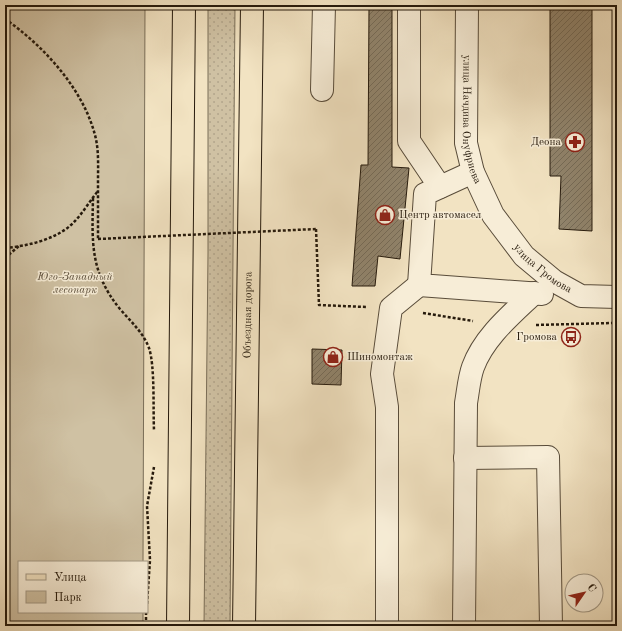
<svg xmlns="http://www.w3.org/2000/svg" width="622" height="631" font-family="'Old Standard TT',serif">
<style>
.grass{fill:url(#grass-dots);stroke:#7a6e58}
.park{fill:#cfc1a3;stroke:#7a6e58}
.building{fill:url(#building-hatch);stroke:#261a0c}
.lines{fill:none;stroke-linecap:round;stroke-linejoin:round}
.minor-casing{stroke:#594c3a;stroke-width:24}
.major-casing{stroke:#261a0c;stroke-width:24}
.path{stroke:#261a0c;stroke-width:2.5;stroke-dasharray:3 2;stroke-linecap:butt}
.minor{stroke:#f7edd7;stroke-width:22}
.major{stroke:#f2e3c2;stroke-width:22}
.path-bridge{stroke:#261a0c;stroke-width:2.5;stroke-dasharray:3 2;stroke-linecap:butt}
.labels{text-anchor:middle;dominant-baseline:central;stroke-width:3;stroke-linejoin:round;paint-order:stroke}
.street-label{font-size:11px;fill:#261a0c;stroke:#f7edd7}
.poi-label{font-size:11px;fill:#261a0c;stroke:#f7edd7;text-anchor:end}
.park-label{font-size:11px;font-style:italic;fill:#594c39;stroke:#f7edd7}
</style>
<defs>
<pattern id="grass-dots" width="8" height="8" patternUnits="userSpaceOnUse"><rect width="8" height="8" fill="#cfc1a3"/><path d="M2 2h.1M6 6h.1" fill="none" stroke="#b2a58b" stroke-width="1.8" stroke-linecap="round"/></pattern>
<pattern id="building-hatch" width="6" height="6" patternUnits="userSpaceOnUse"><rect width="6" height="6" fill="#90836b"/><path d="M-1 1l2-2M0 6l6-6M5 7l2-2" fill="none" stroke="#756a56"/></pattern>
</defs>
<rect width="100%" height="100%" fill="#f2e3c2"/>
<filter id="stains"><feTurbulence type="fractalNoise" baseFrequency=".005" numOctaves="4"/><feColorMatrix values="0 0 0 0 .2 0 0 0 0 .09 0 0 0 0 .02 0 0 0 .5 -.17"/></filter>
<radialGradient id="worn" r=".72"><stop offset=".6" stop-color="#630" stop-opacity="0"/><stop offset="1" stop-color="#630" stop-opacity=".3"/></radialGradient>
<path class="grass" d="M208,5H235L230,626H204L208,253Z"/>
<path class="park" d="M5,5H145L143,562H19V612H143V626H5Z"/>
<path class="building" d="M369,5H392V167L409,168L400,259L378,256L375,286H352L361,165H368Z
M550,5H592V231L559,229L561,176H550Z
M312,349L342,350L341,385L312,384Z"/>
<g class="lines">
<defs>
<g id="minor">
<path d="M409,5V141L440,187"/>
<path id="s1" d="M467,5L466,143L473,172L493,215L524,256L554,281L581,296L617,297"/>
<path d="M322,90L324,5"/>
<path d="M473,172L425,194L419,285L542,294"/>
<path d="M465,458L548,457L551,626"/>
<path d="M387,626V407L382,374L391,308L419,285"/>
<path d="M464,626L466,403C468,392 469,378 473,367C484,337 511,315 534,293"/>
</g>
<g id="major">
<path d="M178,626L184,5"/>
<path id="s2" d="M244,626L252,5"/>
</g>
</defs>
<use href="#minor" class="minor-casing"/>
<use href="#major" class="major-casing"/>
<path class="path" d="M5,19C44,46 83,89 95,135C99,150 98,166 98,181C98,201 98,220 98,239
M93,198C92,243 90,272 120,309C131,322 143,332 149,348C155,366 153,409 154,430
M316,229L319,305L366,307
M5,248C27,246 54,240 71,225C81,216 89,202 98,191
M615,257L617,169
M5,258L19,246
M423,313L473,321
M536,325L613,323
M147,604L150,560L147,506L154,467
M146,612V626"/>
<use href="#minor" class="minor"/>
<use href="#major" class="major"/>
<path class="path-bridge" d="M98,239L316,229"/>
</g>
<defs>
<symbol id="pharmacy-ring" viewBox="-11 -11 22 22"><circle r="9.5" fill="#f7edd7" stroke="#8f2418" stroke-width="1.5"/><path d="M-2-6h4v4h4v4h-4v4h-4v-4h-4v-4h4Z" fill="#8f2418"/></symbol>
<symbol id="shop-ring" viewBox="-11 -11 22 22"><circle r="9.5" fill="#f7edd7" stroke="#8f2418" stroke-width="1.5"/><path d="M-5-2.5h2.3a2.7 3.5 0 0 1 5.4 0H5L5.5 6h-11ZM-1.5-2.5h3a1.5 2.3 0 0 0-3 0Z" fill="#8f2418"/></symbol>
<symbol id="bus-ring" viewBox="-11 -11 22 22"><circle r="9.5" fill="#f7edd7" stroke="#8f2418" stroke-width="1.5"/><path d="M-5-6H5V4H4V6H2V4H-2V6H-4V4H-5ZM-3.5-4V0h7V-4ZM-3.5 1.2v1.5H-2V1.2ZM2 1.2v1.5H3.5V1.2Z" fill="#8f2418"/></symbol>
</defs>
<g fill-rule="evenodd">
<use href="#pharmacy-ring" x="564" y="131" width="22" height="22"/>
<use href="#shop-ring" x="374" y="204" width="22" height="22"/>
<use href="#bus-ring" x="560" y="326" width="22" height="22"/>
<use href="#shop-ring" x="322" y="346" width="22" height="22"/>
</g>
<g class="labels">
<g class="street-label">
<text stroke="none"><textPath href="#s1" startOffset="115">улица Начдива Онуфриева</textPath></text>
<text stroke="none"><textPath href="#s1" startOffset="289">улица Громова</textPath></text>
<text stroke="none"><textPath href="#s2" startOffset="311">Объездная дорога</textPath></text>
</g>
<g class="poi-label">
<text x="561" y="142">Деона</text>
<text x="399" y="215" text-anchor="start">Центр автомасел</text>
<text x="557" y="337">Громова</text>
<text x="347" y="357" text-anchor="start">Шиномонтаж</text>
</g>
<g class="park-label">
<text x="75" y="277">Юго-Западный<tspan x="75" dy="13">лесопарк</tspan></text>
</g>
</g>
<rect width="622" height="631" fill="none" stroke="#f2e3c2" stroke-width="20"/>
<rect x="6" y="6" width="610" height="619" fill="none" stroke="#261a0c" stroke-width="2"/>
<rect x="10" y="10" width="602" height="611" fill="none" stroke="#261a0c"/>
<rect x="18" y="561" width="130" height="52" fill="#f7edd7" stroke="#a39986"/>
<rect x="26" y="574" width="20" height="6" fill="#f2e3c2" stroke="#a39986"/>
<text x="54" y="581" font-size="12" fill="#261a0c">Улица</text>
<rect x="26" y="591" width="20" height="12" fill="#cfc1a3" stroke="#a39986"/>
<text x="54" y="601" font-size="12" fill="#261a0c">Парк</text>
<g transform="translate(584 593) rotate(56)"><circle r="19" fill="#f7edd7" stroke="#a39986"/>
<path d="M0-3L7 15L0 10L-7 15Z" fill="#8f2418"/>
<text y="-6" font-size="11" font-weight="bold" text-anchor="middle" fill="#261a0c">С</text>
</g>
<rect width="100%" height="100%" filter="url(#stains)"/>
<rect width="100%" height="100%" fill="url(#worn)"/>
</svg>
